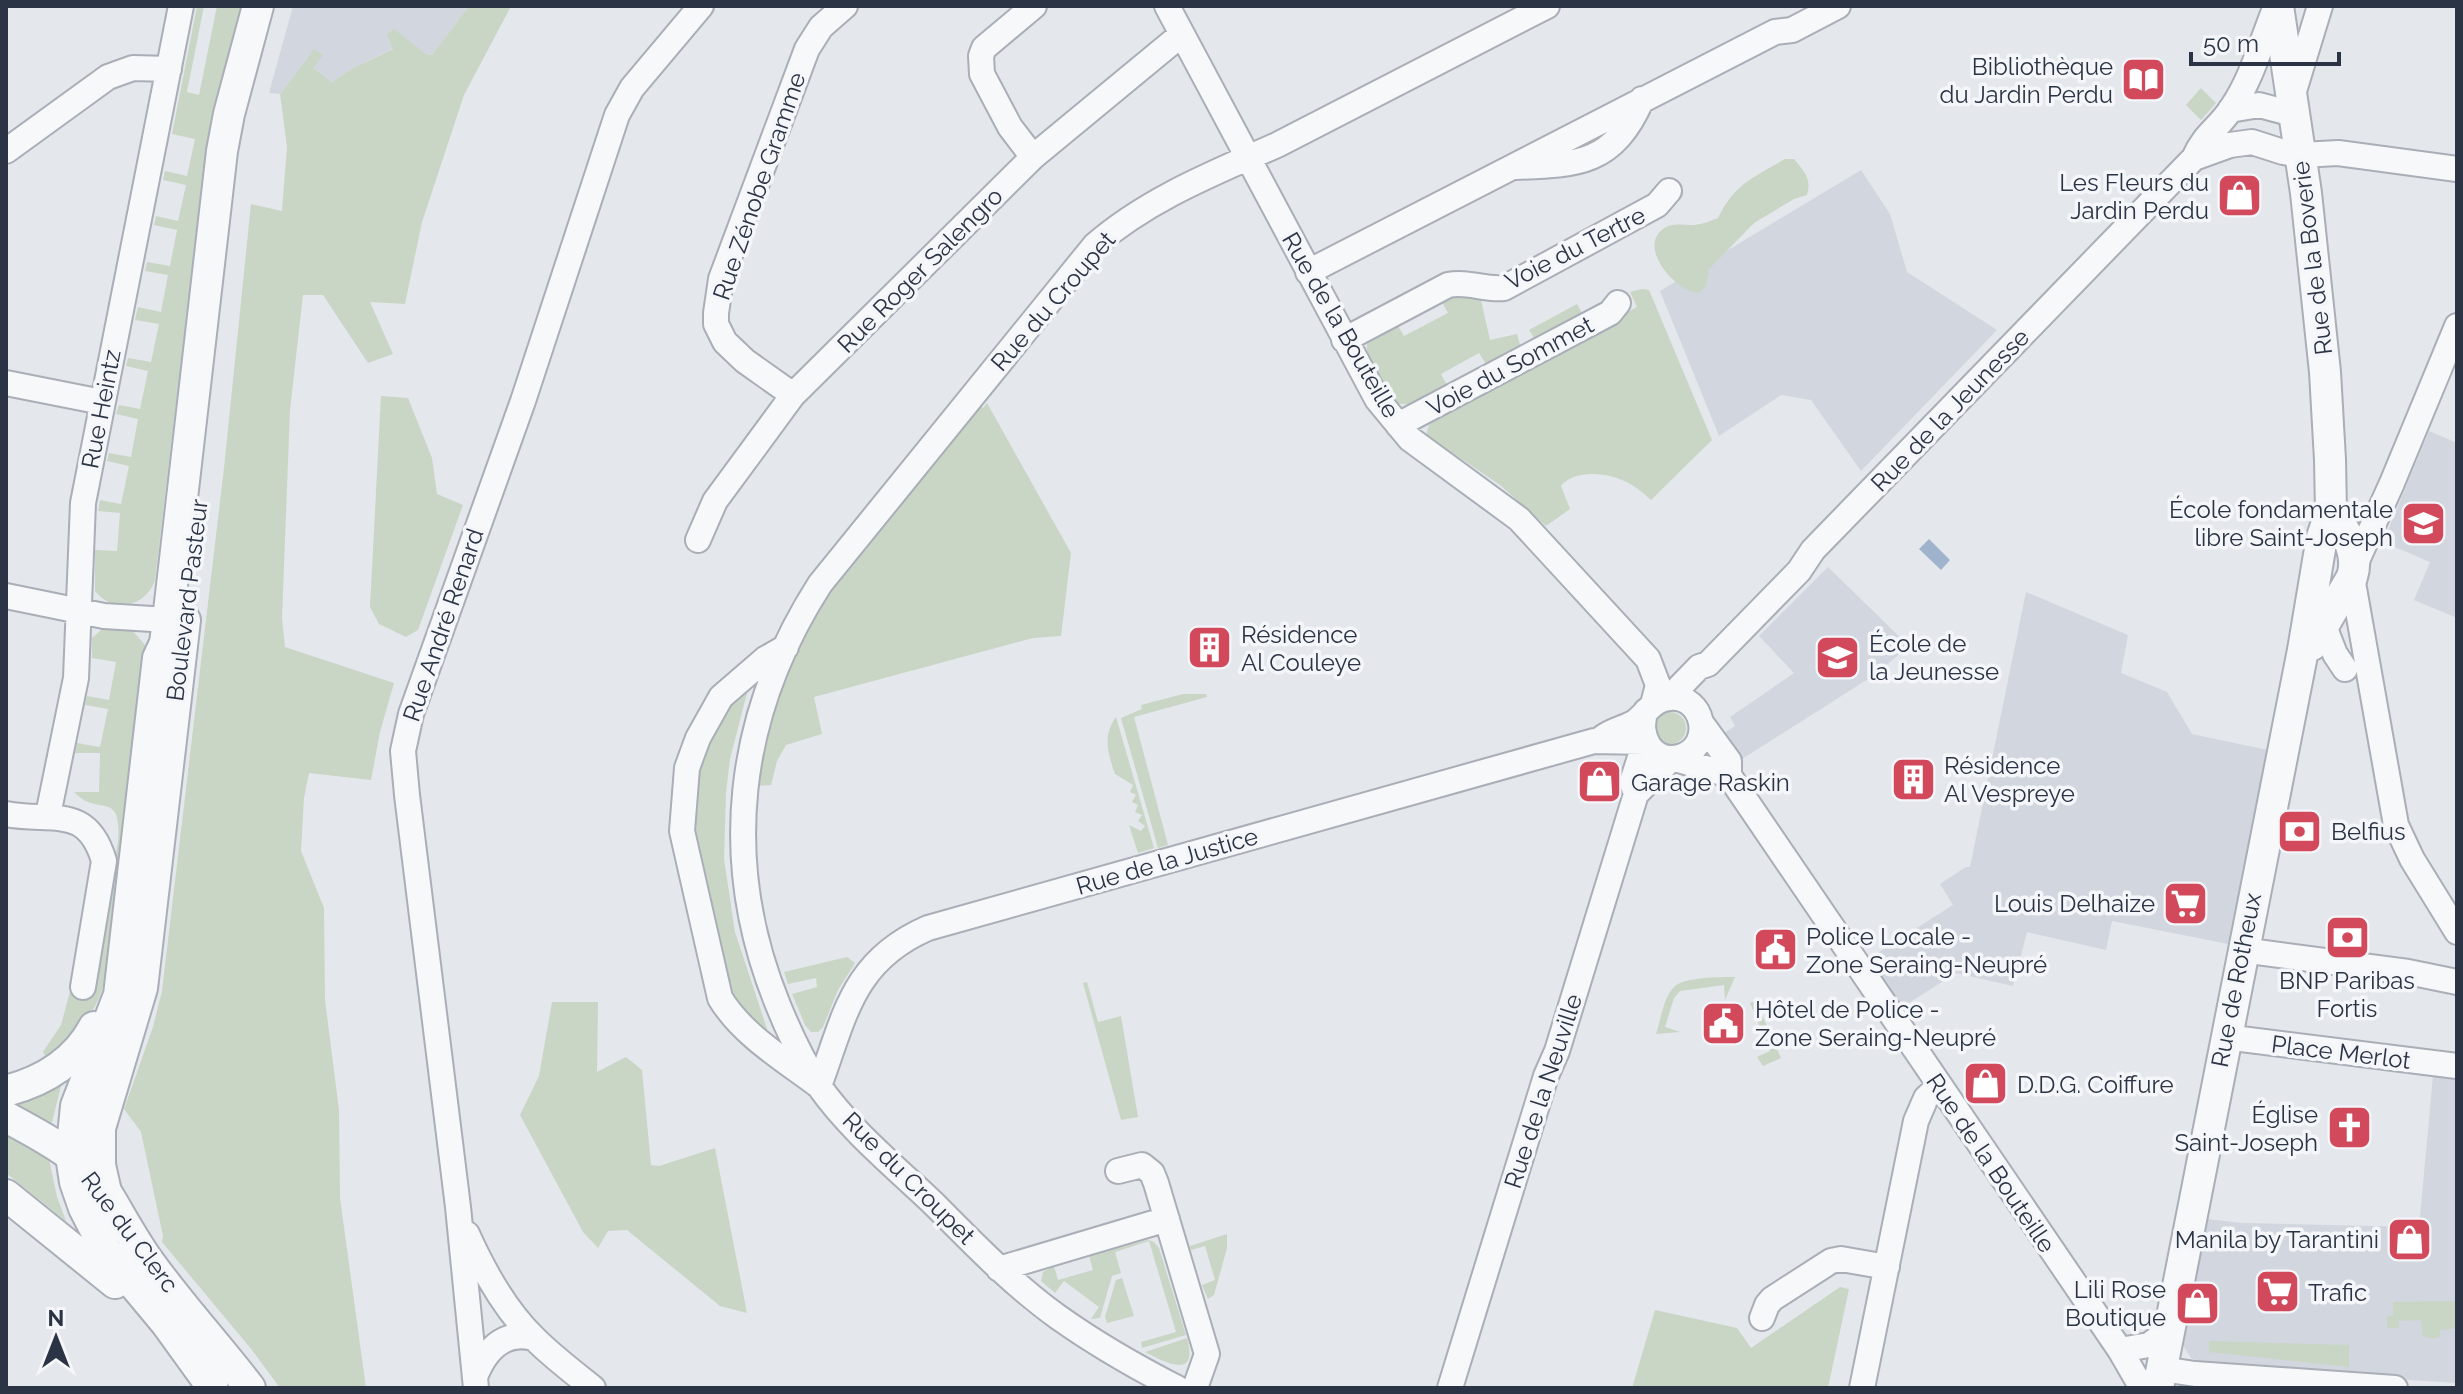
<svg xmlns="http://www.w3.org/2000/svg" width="2463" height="1394" font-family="Raleway,sans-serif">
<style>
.built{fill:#d2d6de}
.green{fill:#c9d6c5}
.water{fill:#9fb4cc}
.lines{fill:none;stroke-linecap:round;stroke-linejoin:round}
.minor-casing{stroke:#a9aeb7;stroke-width:28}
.tertiary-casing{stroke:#a9aeb7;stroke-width:34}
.minor{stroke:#f7f8fa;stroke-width:24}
.tertiary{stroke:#f7f8fa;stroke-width:30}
.labels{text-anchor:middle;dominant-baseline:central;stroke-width:7;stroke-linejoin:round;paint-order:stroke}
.poi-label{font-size:24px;fill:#2b3445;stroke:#f4f6f9;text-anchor:start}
.street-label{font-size:24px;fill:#2b3445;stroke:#f4f6f9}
</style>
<rect width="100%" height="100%" fill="#e4e7ec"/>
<path class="built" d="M293,6H469L432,55L394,48L351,69L332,82L313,68L307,58L280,94L269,93Z
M1861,170L1890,214L1907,272L1997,330L1861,471L1811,400L1781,395L1719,436L1660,291Z
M2429,431L2457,443V618L2414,600L2430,562L2383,542Z
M1828,567L1909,646L1876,674L1742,759L1724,733L1735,726L1730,717L1794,673L1759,636Z
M2026,592L2128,635L2121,673L2167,692L2192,734L2272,751L2233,945L2112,921L2106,950L2027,932L2013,986L1956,973L1901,1008L1868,959L1953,905L1940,884L1966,867H1970Z
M2433,1076L2457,1079V1383L2395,1379L2389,1375L2208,1364L2191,1358L2182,1344L2198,1218L2242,1223L2419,1227Z"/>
<path class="green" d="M197,6H204L187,92L199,95L217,6H241L214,106L207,144L155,580C146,607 113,614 95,591V550L117,551L120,513L98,511L100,500L121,504L129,466L107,461L109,453L131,457L138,419L116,414L119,405L140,409L148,371L126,366L128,358L151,362L159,324L135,320L138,307L161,312L168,275L145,271L147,262L170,266L177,230L154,225L156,216L178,221L186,185L163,180L165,171L187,176L195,139L172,134Z
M469,6H511L464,95L422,222L405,304L370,302L393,354L368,363L323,295H303L290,410L282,619L285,647L394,683L380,732L371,780L309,773L304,798L301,851L324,908L325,1000L339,1110L340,1198L366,1388H280L252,1350L162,1242L163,1236L141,1132L124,1109L153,1027L162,991L224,468L251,204L282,211L287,147L280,94L314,49L323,55L313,68L332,82L351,69L393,49L387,34L394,29L426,54L432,55Z
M2201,88L2216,103L2201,120L2186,105Z
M1785,159H1794C1804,171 1812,179 1807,195L1794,199L1754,223L1709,269L1706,286L1699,293C1677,293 1637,248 1663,229C1673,221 1688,227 1700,224C1706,223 1712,220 1718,218C1735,183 1753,178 1785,159Z
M1642,289L1649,290L1712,440L1651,500C1645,495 1638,488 1630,484C1612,473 1575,468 1561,486L1570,509L1546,526L1500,485L1426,435L1429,425L1439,417L1438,414L1637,307L1630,292Z
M1459,295L1481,300L1490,340L1517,334L1520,345L1486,364L1479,353L1441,374L1447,385L1411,404H1398C1385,392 1364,363 1367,344L1398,326L1404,336L1448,313L1442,302Z
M1577,304L1582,313L1534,338L1529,330Z
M381,396L408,398L432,458L437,494L463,505L418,630L406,637L379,624L370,607Z
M987,403L1071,553L1061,636L1033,638L814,697L822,734L786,745L777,761L771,785L755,786L761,750L789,662L825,596L978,404L983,408Z
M111,627L131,629L145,645L146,656L110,962C97,1016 86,1023 47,1059L43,1052L61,1025L71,988L93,991L118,841C122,788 98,818 74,792H99L100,753H75L77,743L100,747L108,709L85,705L87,696L109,700L116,662L92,658V638L101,630Z
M744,690L747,693L730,759L726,793L724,859L735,932L768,1032L731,999L693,835L698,762L728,705Z
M1183,694H1206L1207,697L1134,717L1168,845L1158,848L1121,718L1142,709L1141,705Z
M1654 728a16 16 0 1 1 32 0a16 16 0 1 1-32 0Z
M1116,717L1154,848L1138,853L1129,825L1141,831L1145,826L1138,821L1142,815L1135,812L1138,805L1132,802L1136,795L1130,792L1133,785L1115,774C1108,753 1102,737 1116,717Z
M847,957L855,963L838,990L823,1027L818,1032H811L805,1025L792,994L817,987L816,978L788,984L784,972Z
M1735,977L1725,1000L1724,985L1680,991L1674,998L1665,1027L1680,1032L1656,1034C1661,1020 1663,998 1674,987C1683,977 1721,977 1735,977Z
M1087,982L1098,1022L1121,1016L1138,1117L1121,1120L1083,983Z
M1756,1001L1781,1058L1763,1066L1757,1057L1770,1051L1750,1003Z
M552,1002H598L597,1072L626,1057L642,1070L651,1165L659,1166L715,1148L747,1313L720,1306L627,1230L608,1231L598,1248L583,1232L520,1115L539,1076Z
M63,1078L51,1126L7,1101Z
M6,1133L49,1159L57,1197L66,1221L6,1173Z
M1227,1234V1248L1214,1295L1208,1299L1202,1285L1215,1280L1205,1246L1191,1250L1190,1246Z
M1148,1240L1154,1242L1159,1248L1186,1335L1142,1348L1141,1342L1176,1332L1149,1241L1115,1252L1121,1273L1112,1276L1100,1318L1091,1319L1099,1307L1064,1281L1055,1293L1041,1281L1043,1272L1054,1266L1058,1280L1093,1270L1089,1256Z
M1122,1278L1134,1316L1107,1323L1105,1317L1116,1280Z
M1840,1287L1849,1289L1828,1388H1632L1655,1310L1737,1328L1751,1348Z
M2455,1301L2457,1328L2440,1330V1336L2434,1339L2423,1336L2421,1320L2399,1321V1328H2387V1316H2393V1302Z
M1187,1338C1199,1381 1165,1362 1145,1352Z
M2209,1341L2349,1345V1367L2209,1352Z"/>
<path class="water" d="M1929,539L1950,560L1941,570L1919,549Z"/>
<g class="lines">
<defs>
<path id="minor" d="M1167,6L1377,399L1410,439L1519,519L1648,659L1658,685L1653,704
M2294,91L2320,6
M2230,110L2259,105L2293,114
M6,151L108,77L133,68L169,69
M1033,157L1010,127L982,74L981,56L984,48L1034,6
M2194,158L2230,145L2252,142L2283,152L2301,155L2338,153L2457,169
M1513,167C1578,165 1613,165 1642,99
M1308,272L1775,32L1792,30L1838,6
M1344,340L1448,285C1468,281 1484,290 1504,288L1657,205L1669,191
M6,383L102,402
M793,395L745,361L725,342L716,324V313L721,279L807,49L821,27L845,6
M1398,425L1610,313L1618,303
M698,540L715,501L793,395L1033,157L1182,34
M2355,565L2392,483L2457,326
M2352,577L2396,825L2412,859L2457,932
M6,596L104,616L168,620
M2319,613L2335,654L2345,669
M786,647L765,659L721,697L698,738L687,768L682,831L720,998C742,1035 786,1061 819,1086C845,1016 852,961 928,928L1594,741L1645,742
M1670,697L1699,667L1708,664L1799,571L1813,550L2194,158C2205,133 2218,129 2231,109C2252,79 2262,40 2276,6
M1702,724L1729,761V775L1734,783L2120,1350L2142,1388
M1602,738C1612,730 1625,728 1635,722C1647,713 1653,699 1670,698C1704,695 1714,745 1682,756C1653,766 1636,735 1646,711
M1636,794L1632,782L1645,742
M6,814C51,823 87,803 104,861L83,987
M48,815L76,678L83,503L181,6
M2242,950L2408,972L2457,982
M2225,1037L2457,1066
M1118,1171L1142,1165L1152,1173L1156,1183L1207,1354L1195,1388
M467,1234C484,1272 505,1310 535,1339C553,1357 573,1372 593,1388
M999,1269L1167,1219
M1762,1318L1767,1305L1772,1299L1831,1261L1841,1259L1887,1267
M2120,1350L2149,1345L2169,1330
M2162,1369L2195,1374L2395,1388
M475,1377C485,1351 503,1330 533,1338
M476,1388L458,1207L407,795L403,751L411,714L523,401L617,115L632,88L701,6
M1177,1388C1136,1367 1096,1344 1058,1317C1012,1284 973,1243 933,1203C895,1167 849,1129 819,1086C803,1062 789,1032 778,1005C719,861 736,715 820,584L1095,245C1148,199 1214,173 1277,145L1547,6
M1450,1388L1546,1076L1557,1051L1636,794L1672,758L1729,775
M1862,1388L1916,1121L1926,1098L1939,1086"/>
<path id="tertiary" d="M2312,645L2352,577C2360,553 2345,529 2331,511
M6,1091C44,1081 76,1061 94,1027
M6,1117C43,1137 85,1158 108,1195C122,1218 134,1241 150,1263C181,1306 217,1345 250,1388
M106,1192L100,1165V1128L142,988L185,620
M6,1195L115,1283
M213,1388L166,1323L106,1251L84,1208L75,1182L71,1156L76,1106L119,995L158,658L165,643L168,620L222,151L229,114L258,6
M2158,1388L2303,650L2322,537L2331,511L2330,460L2325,372L2306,193L2278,6"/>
</defs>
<use href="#minor" class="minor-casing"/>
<use href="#tertiary" class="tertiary-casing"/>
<use href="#minor" class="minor"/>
<use href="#tertiary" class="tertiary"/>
</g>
<defs>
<symbol id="library-square" viewBox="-11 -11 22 22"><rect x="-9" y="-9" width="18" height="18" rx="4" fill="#d1495b" stroke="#f4f6f9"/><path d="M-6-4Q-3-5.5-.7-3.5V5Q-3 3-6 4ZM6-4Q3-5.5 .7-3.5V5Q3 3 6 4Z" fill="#fff"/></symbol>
<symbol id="shop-square" viewBox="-11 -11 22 22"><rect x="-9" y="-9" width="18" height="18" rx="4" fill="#d1495b" stroke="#f4f6f9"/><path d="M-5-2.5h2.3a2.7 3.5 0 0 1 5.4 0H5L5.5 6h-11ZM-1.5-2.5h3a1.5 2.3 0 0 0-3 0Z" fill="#fff"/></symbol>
<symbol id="school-square" viewBox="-11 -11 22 22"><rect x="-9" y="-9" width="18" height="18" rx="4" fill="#d1495b" stroke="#f4f6f9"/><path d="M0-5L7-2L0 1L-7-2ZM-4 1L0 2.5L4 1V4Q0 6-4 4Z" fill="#fff"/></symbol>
<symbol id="building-square" viewBox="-11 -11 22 22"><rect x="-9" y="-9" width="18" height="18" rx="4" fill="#d1495b" stroke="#f4f6f9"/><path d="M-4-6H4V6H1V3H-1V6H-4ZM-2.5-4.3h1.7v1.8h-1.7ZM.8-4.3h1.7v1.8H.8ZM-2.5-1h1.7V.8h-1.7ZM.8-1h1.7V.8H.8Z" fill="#fff"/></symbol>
<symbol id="bank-square" viewBox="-11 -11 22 22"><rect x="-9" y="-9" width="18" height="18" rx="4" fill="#d1495b" stroke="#f4f6f9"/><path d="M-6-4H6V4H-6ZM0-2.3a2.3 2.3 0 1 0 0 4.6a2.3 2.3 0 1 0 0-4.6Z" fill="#fff"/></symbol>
<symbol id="supermarket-square" viewBox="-11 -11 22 22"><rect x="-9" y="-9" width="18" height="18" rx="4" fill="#d1495b" stroke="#f4f6f9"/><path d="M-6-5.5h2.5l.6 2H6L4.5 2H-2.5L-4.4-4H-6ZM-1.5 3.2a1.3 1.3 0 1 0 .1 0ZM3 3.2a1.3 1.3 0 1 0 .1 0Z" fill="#fff"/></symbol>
<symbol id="civic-square" viewBox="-11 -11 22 22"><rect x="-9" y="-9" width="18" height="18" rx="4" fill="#d1495b" stroke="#f4f6f9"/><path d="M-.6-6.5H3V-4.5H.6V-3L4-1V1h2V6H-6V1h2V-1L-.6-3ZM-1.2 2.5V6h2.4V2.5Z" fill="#fff"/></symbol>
<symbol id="church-square" viewBox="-11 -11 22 22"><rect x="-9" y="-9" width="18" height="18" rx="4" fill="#d1495b" stroke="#f4f6f9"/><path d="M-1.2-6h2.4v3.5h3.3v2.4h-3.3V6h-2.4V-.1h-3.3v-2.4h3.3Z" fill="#fff"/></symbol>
</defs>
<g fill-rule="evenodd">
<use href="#library-square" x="2118" y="54" width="51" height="51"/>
<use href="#shop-square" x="2214" y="170" width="51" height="51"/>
<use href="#school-square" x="2398" y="498" width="51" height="51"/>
<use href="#building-square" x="1184" y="622" width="51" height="51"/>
<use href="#school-square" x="1812" y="632" width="51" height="51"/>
<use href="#building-square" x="1888" y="754" width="51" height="51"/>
<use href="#shop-square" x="1574" y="756" width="51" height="51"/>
<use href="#bank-square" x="2274" y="806" width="51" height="51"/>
<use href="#supermarket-square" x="2160" y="878" width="51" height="51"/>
<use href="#bank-square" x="2322" y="912" width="51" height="51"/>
<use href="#civic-square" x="1750" y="924" width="51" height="51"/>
<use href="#civic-square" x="1698" y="998" width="51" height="51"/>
<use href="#shop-square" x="1960" y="1058" width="51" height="51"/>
<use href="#church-square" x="2324" y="1102" width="51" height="51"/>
<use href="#shop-square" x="2384" y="1214" width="51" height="51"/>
<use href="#supermarket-square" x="2252" y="1266" width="51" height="51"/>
<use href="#shop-square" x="2172" y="1278" width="51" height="51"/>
</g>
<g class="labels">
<g class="poi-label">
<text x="2113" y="66" text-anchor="end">Bibliothèque<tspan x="2113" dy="28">du Jardin Perdu</tspan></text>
<text x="2209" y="182" text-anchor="end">Les Fleurs du<tspan x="2209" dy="28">Jardin Perdu</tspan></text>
<text x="2393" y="509" text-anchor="end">École fondamentale<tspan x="2393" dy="28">libre Saint-Joseph</tspan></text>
<text x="1241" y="634">Résidence<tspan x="1241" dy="28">Al Couleye</tspan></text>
<text x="1869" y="643">École de<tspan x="1869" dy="28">la Jeunesse</tspan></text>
<text x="1944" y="765">Résidence<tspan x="1944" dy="28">Al Vespreye</tspan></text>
<text x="1631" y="782">Garage Raskin</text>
<text x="2331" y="831">Belfius</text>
<text x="2155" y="903" text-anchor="end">Louis Delhaize</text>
<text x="1806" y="936">Police Locale -<tspan x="1806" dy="28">Zone Seraing-Neupré</tspan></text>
<text x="2347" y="980" text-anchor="middle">BNP Paribas<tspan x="2347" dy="28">Fortis</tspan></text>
<text x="1755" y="1009">Hôtel de Police -<tspan x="1755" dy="28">Zone Seraing-Neupré</tspan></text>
<text x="2017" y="1084">D.D.G. Coiffure</text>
<text x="2318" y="1114" text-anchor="end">Église<tspan x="2318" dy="28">Saint-Joseph</tspan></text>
<text x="2379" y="1239" text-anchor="end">Manila by Tarantini</text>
<text x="2166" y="1289" text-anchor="end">Lili Rose<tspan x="2166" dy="28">Boutique</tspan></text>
<text x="2308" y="1292">Trafic</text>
</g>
<g class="street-label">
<text transform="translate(759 186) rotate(-71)">Rue Zénobe Gramme</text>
<text transform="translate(1575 248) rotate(-27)">Voie du Tertre</text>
<text transform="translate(2312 258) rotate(-97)">Rue de la Boverie</text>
<text transform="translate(920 270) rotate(-45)">Rue Roger Salengro</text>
<text transform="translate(1053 301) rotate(-49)">Rue du Croupet</text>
<text transform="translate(1341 325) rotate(60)">Rue de la Bouteille</text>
<text transform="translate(1510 366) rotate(-28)">Voie du Sommet</text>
<text transform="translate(101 409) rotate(-79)">Rue Heintz</text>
<text transform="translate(1950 410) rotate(-46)">Rue de la Jeunesse</text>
<text transform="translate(187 600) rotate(-83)">Boulevard Pasteur</text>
<text transform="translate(443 625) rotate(-71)">Rue André Renard</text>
<text transform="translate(1167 861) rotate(-16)">Rue de la Justice</text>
<text transform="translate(2236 980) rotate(-79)">Rue de Rotheux</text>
<text transform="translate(2341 1052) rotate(7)">Place Merlot</text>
<text transform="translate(1543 1091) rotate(-72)">Rue de la Neuville</text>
<text transform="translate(1991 1163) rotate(56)">Rue de la Bouteille</text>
<text transform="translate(909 1178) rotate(45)">Rue du Croupet</text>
<text transform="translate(130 1232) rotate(53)">Rue du Clerc</text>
</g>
</g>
<rect width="2463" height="1394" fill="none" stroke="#2b3445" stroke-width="16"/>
<g transform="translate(56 1338)" stroke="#f4f6f9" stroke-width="6" paint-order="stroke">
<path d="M0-6L14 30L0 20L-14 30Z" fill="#2b3445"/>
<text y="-12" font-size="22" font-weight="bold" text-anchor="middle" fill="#2b3445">N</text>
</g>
<path d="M2191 52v12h148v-12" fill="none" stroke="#2b3445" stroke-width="4"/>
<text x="2203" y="52" font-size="24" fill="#2b3445" stroke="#f4f6f9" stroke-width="6" paint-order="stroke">50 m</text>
</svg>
